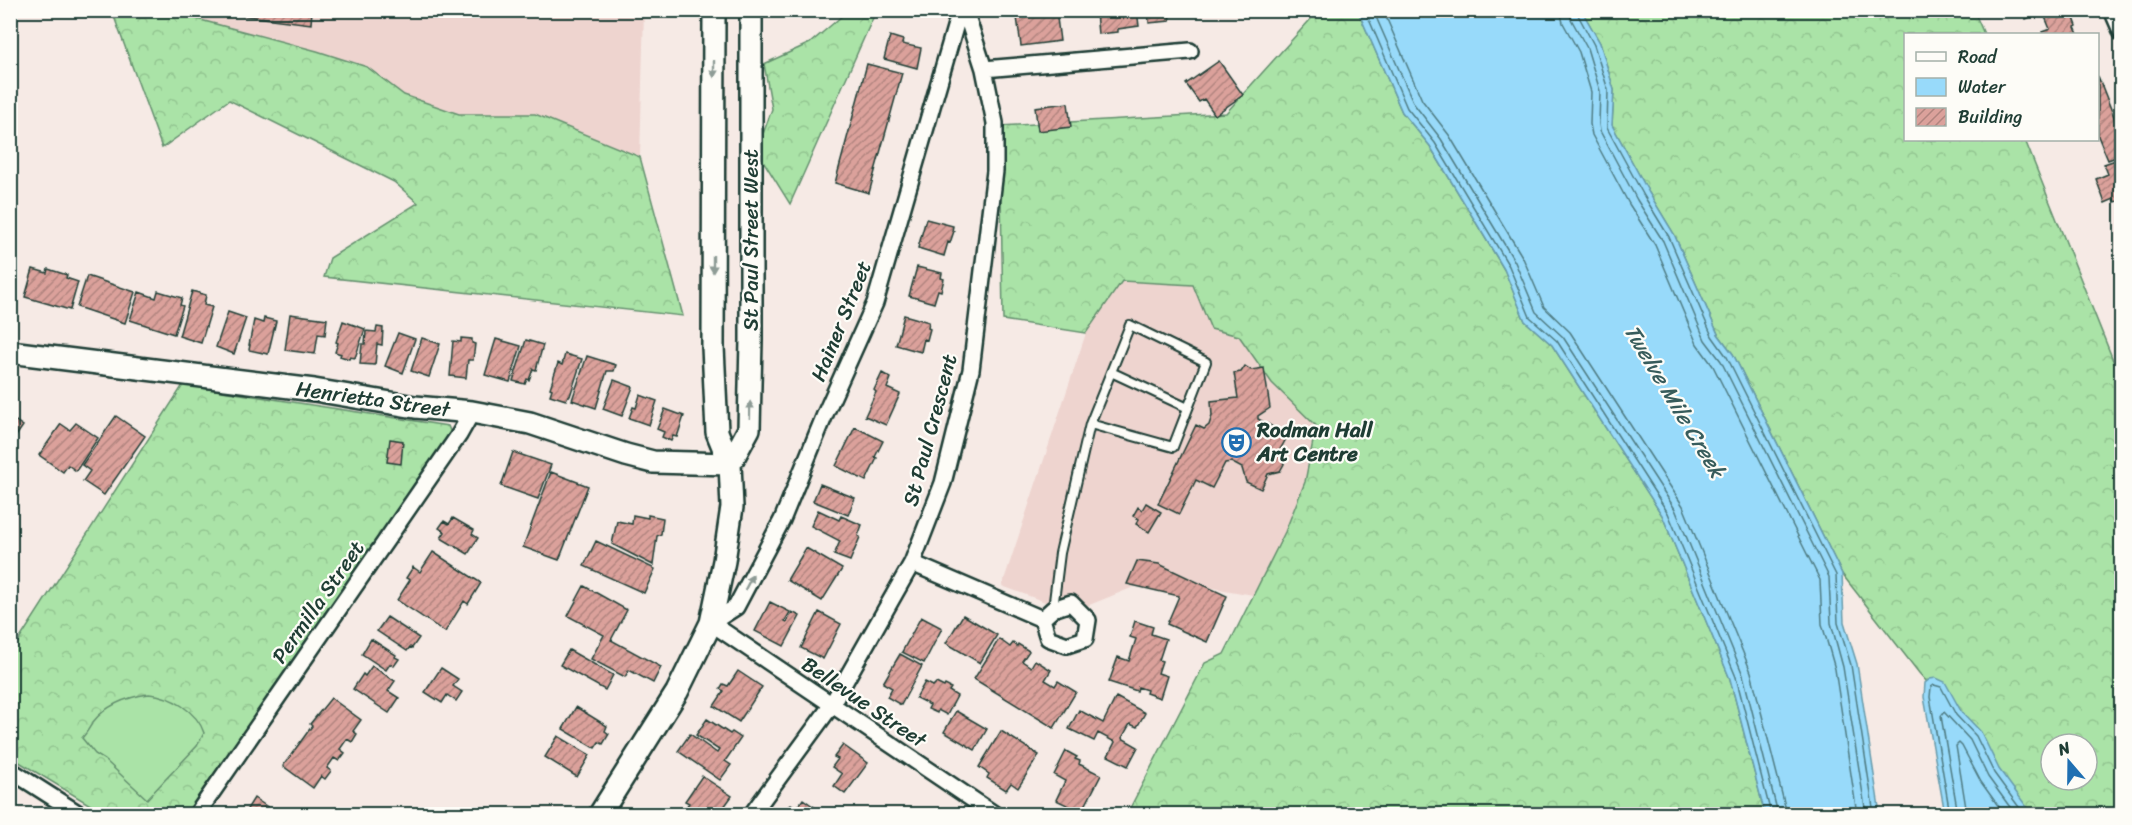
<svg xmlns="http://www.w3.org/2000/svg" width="2132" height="825" font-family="Sriracha,sans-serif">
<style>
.built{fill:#eed4cf}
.forest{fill:url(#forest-crowns);stroke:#64906e;stroke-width:1.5;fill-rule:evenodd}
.pitch{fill:#aae3a7;stroke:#64906e;stroke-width:1.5}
.water{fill:#98dafa;stroke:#689bab;stroke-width:1.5}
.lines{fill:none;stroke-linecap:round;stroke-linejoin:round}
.shore{stroke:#4f7c83;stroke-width:1.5}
.building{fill:url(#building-hatch);stroke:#1f3d34;stroke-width:1.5}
.lane-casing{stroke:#1f3d34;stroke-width:12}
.street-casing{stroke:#1f3d34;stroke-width:20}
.secondary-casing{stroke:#1f3d34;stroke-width:26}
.lane{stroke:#fdfcf7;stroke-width:8}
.street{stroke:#fdfcf7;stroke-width:15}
.secondary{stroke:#fdfcf7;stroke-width:21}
.oneway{fill:#8e9c96}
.labels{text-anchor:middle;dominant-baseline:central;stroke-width:4.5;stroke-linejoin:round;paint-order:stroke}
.street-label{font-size:21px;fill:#1f3d34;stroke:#fdfcf7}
.poi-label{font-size:21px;font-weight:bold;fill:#1f3d34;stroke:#fdfcf7;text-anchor:start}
.water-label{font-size:22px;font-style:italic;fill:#375c5c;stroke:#fdfcf7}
</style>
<defs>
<pattern id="forest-crowns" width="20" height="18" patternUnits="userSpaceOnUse" patternTransform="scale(1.5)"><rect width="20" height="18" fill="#aae3a7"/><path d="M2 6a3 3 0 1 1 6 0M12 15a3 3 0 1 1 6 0" fill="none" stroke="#92c490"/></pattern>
<pattern id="building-hatch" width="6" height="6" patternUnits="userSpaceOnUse" patternTransform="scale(1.5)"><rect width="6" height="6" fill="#dba19b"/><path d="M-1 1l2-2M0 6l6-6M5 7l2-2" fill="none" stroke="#b1847f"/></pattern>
</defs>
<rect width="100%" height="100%" fill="#f6eae5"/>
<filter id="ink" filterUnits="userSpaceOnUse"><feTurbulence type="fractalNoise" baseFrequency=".0167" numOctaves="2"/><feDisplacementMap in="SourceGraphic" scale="12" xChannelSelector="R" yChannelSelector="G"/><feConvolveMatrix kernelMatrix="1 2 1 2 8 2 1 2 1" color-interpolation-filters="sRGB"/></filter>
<g filter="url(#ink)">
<path class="built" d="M167,11H644L640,157L535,114H460L404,95L367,67Z
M1122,281L1193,285L1211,329L1239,336L1272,383L1317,426L1305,482L1285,532L1253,595L1156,578L1072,612L1002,586L1086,333Z"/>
<path class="forest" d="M112,11H167L317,51L367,67L404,95L459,114H535L640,157L683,316L324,277L330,258L418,203L394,182L229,100L162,148Z
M842,11H876L790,204L757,151L772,109L764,64L810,43L842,16Z
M1318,11H1358L1402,112L1430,146L1505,271L1525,321L1552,345L1662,515L1730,679L1765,814H1127L1205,663L1224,654L1285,532L1305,482L1316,426L1272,383L1239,336L1211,329L1193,285L1122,281L1086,333L1003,320L1000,126L1226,113Z
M1582,11H1974L1984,34H1906V140H2025L2121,380V814H2024L1982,744L1919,673L1842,574L1733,354L1718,334L1674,234L1649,193L1612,125L1614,90L1600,43ZM2051,744H2087V780H2051Z
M183,385L448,426L451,433L186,814H105L11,757L10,654Z"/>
<path class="pitch" d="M149,694C171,696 197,711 204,733L197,746L147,799L105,760L95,754L82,738C87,733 89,728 93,722C107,704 127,697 149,694Z"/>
<path class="water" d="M1358,11H1582L1600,43L1614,90L1612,125L1649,193L1674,234L1718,334L1733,354L1842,574L1844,622L1857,664L1880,814H1765L1730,679L1662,515L1552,345L1525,321L1504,269L1430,146L1402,112Z
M1936,678L1945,682L1961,711L1981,732L1999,769L2032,814H1945L1924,697L1925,683L1930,679Z"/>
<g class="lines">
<path class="shore" d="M1365,10L1407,108L1435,143L1509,266L1530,317L1557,341L1668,513L1736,677L1771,814
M1373,10L1414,104L1441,139L1515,262L1536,312L1563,337L1675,509L1743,675L1778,814
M1383,10L1422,100L1449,135L1523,258L1544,307L1570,332L1683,506L1751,672L1787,814
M1560,10L1563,23L1579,52L1591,92L1590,124L1592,135L1629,204L1655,245L1697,344L1713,366L1820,580L1822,624L1835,669L1857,814
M1569,10L1571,19L1587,48L1600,91L1599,124L1600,131L1637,200L1663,241L1705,340L1721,361L1829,577L1831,623L1843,667L1866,814
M1577,10L1578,15L1594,45L1608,90L1607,128L1644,196L1669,237L1712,336L1727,357L1836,575L1838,623L1851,665L1874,814
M1950,814L1930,697L1931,687L1934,685L1941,687L1956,715L1976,736L1994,773L2024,814
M1958,814L1941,716L1944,712L1970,740L1988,777L2015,814
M1967,814L1956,746L1959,743L1962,746L1981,782L2004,814"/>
</g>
<path class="building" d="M232,10H312L311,24L232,14Z
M1016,10H1056L1060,41L1021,46Z
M1107,10H1137L1139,26L1118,29V32L1098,34L1096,13Z
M1148,10H1169L1170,21L1149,23Z
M2023,10H2071L2077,26L2075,27L2078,34H2043L2042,32L2050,29L2043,12L2026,19Z
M890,36L903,40L902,44L921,48L917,68L884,59Z
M1219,61L1243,95L1215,115L1204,99L1199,102L1186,84Z
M867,64L902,73L869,193L835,183Z
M2098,76L2122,137V155L2108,160L2098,136Z
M1068,103L1071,127L1038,131L1035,107Z
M2119,159L2122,166V200L2115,202L2114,199L2105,203L2096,179L2108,174L2104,164Z
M926,219L953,226L952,231H954L950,243L948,242L944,256L918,248Z
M917,267L942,273L941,278L944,279L941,291L938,290L934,303L909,296Z
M33,269L47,273L48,269L67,275L66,278L78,282L70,310L25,297Z
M87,276L135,292L125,323L77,307Z
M158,291L182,298L180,305L183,306L174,334L130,320L139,292L156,298Z
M192,291L206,295L204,305L212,307L201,343L179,336Z
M228,312L246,318L234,354L216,347Z
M290,314L327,319L325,335L318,334L315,354L285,350Z
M904,315L929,322L928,328L930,329L927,340L924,339L921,352L896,345Z
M264,318L276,321L268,354L249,350L250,345H249L254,320L263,323Z
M343,321L365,329L355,358L350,357L349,359L340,356L341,354L335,352L338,343L336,342Z
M377,327L383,328L382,345L377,344L375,365L360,364L362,344H365L366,331L376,332Z
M398,333L415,339L403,373L385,366Z
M422,338L440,344L429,377L411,371Z
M461,338L472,339V343L475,344L473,360H468L466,378L450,376L453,341L461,342Z
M496,339L521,346L510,382L485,375Z
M526,340L543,345L536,370L533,369L529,380L527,379L525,384L513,381Z
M565,354L582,359L570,396H568L566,400L550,395L552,389L550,388L558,363L562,365Z
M587,356L616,365L614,371H607L596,408L572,400Z
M1245,366L1251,370L1264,368L1270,408L1258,416V419L1288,435L1280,450L1284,464L1280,471L1268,474L1261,489L1246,482L1242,468L1231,462L1225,463L1212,488L1196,480L1179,514L1158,504L1196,425L1204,429L1209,425L1212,416L1211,401L1238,398L1234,373L1241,372Z
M882,373L891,378L887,388L900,394L886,425L865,416L876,392L874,390Z
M614,380L633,387L622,416L603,409Z
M640,395L657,401L649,425L629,418L633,407L636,408Z
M665,409L684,416L677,437L673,436L671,441L662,437L664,432L657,429Z
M116,416L145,436L104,495L83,481L90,471L82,465Z
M10,417L23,426L10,445Z
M76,423L98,438L76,471L68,465L63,472L39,455L61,424L70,430Z
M855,427L883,441L875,457L877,458L866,481L836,466Z
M390,439L403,441L401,464L387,462Z
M513,452L551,465L538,499L501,486Z
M551,472L588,486L559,560L523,547Z
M820,484L855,498L848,515L813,501Z
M1146,503L1161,512L1149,532L1136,524L1139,519L1133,516L1138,507L1142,510Z
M818,510L839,520L841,516L862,525L858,536L860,537L850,561L834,555L840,541L811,526Z
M633,515L648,518V515L663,518L661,534L657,536L653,565L612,544L617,521L632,524Z
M453,518L474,530L472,534L478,538L468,554L441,538L445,532L439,528L444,521L449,524Z
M596,541L655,569L644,593L584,566Z
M806,548L842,569L822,601L787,580Z
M433,552L481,583L468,604L464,601L445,632L397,600L410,580L406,578L413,567L420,572Z
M1137,561L1159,564L1227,596L1207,642L1167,624L1179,596L1127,584Z
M584,586L627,610L611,640L661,667L653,683L629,670L625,677L591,659L604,635L568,616Z
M770,602L790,612L785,621L787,622L792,612L800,616L784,646L755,631Z
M819,612L841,624L823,659L801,648Z
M963,615L997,635L980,663L946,643Z
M387,617L419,638L412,648L410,647L407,651L377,631Z
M921,617L942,628L924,663L902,652Z
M1135,621L1153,627L1151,634L1166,639L1159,660L1162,661L1158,673L1167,676L1160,698L1146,693L1147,690L1138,687L1137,691L1109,682L1118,657L1129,661L1136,639L1130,637Z
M371,639L396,655L395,657L399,659L394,666L390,664L386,670L362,654Z
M999,639L1010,647L1013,643L1017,646L1018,644L1029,651L1022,661L1031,667L1035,660L1051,670L1045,680L1055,686L1058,681L1076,692L1054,728L974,679Z
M569,650L613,675L605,690L560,665Z
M900,654L922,666L901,705L887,697L892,688L883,683Z
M372,666L395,681L388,691L399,698L389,713L353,689L363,674L365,676Z
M441,668L458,679L453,686L462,692L456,701L447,695L442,703L425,692Z
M738,671L762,687L739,722L714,706L724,691L720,689L723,684L728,686Z
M925,682L933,686L936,683L944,687L945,685L951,688L949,691L957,696L947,715L938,710L937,713L928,709L930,705L916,698Z
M1116,697L1145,713L1137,727L1130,724L1122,738L1138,747L1128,766L1108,756L1115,742L1098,733L1094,741L1069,729L1079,710L1103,723Z
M331,698L361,720L353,731L357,734L352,742L347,739L340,749L345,753L339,761L334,758L327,768L331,771L325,779L321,776L313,788L283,766L312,726L310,724Z
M576,707L607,726L605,731L609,734L603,744L599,742L595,748L563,729Z
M956,711L987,729L975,750L944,732Z
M707,719L730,734L732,732L741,738L725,761L731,765L720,780L678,751L690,734L717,753L719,750L696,735Z
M1001,731L1039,755L1018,788L1011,783L1006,790L987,778L989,774L979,767Z
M558,736L590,755L577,777L545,757Z
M843,745L868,763L845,794L834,786L842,774L832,767L838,759L834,757Z
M1066,751L1077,757L1075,759L1080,761L1079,764L1101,775L1082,812L1056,800L1065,781L1054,775Z
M702,776L732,796L719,814H681L689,803L685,801Z
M254,798L278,814H244Z
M803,799L824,814L785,813L791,804L797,808Z"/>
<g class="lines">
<defs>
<path id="lane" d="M1111,372L1188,408
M1053,609L1060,553L1090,424L1173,447L1206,362L1130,325L1090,424"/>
<path id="street" d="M960,10L875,303L826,412L782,520L736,607L711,623L994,814
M2112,10L2122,33
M984,69L1190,51
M912,563L1042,619L1048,638L1067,645L1085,639L1088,620L1071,603L1053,609L1042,619
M10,770L79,814
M197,814L459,435L472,412
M752,814L831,706L912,563L943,483L971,370L995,171V123L984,69L965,10"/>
<path id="secondary" d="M10,352L314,390L415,407L472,412L530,423L626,455L653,462L730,464
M730,464L749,429L751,340V10
M600,814L677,692L711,623L724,561L732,507L730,464L717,432L713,347L714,10"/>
</defs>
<use href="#lane" class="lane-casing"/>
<use href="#street" class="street-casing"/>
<use href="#secondary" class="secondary-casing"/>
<use href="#lane" class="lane"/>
<use href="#street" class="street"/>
<use href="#secondary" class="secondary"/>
</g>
<defs><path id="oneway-solid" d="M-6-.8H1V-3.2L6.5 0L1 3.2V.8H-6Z" transform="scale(1.5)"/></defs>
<g class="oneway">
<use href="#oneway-solid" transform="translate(714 69) rotate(90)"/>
<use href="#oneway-solid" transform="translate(713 264) rotate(90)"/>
<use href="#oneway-solid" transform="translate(750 410) rotate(-89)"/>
<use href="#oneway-solid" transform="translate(749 582) rotate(-62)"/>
</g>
</g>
<defs>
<symbol id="theatre-ring" viewBox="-11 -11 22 22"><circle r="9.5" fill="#fdfcf7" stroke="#1f6fb2" stroke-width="1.5"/><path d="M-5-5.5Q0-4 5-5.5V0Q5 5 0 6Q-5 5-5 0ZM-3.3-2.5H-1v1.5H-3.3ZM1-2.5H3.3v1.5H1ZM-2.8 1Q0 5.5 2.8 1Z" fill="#1f6fb2"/></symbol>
</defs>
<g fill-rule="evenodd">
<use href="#theatre-ring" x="1220" y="426" width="33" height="33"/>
</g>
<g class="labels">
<g class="street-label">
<text transform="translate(751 240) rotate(-90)">St Paul Street West</text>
<text transform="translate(841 321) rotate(-68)">Hainer Street</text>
<text transform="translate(373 399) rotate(8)">Henrietta Street</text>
<text transform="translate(930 430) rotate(-75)">St Paul Crescent</text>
<text transform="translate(318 602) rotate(-55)">Permilla Street</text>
<text transform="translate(864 702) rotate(34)">Bellevue Street</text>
</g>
<g class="poi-label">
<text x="1257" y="430">Rodman Hall<tspan x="1257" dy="24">Art Centre</tspan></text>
</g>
<g class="water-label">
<text transform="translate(1675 401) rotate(59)">Twelve Mile Creek</text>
</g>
</g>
<rect width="2132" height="825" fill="none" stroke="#fdfcf7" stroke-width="36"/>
<rect x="18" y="18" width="2096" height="789" fill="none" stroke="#1f3d34" stroke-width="2" filter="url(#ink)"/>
<rect x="1904" y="33" width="195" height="108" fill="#fdfcf7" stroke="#a4b0a9" stroke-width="1.5"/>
<rect x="1916" y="52" width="30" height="9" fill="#fdfcf7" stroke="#a4b0a9" stroke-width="1.5"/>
<text x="1958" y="63" font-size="18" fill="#1f3d34">Road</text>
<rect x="1916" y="78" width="30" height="18" fill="#98dafa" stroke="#a4b0a9" stroke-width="1.5"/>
<text x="1958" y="93" font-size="18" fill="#1f3d34">Water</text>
<rect x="1916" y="108" width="30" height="18" fill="url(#building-hatch)" stroke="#a4b0a9" stroke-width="1.5"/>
<text x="1958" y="123" font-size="18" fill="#1f3d34">Building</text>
<g transform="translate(2069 762) rotate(340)"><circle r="28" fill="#fdfcf7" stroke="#a4b0a9" stroke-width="1.5"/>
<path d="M0-4.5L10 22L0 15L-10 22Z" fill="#1f6fb2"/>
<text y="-9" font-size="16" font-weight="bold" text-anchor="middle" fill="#1f3d34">N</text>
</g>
</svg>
